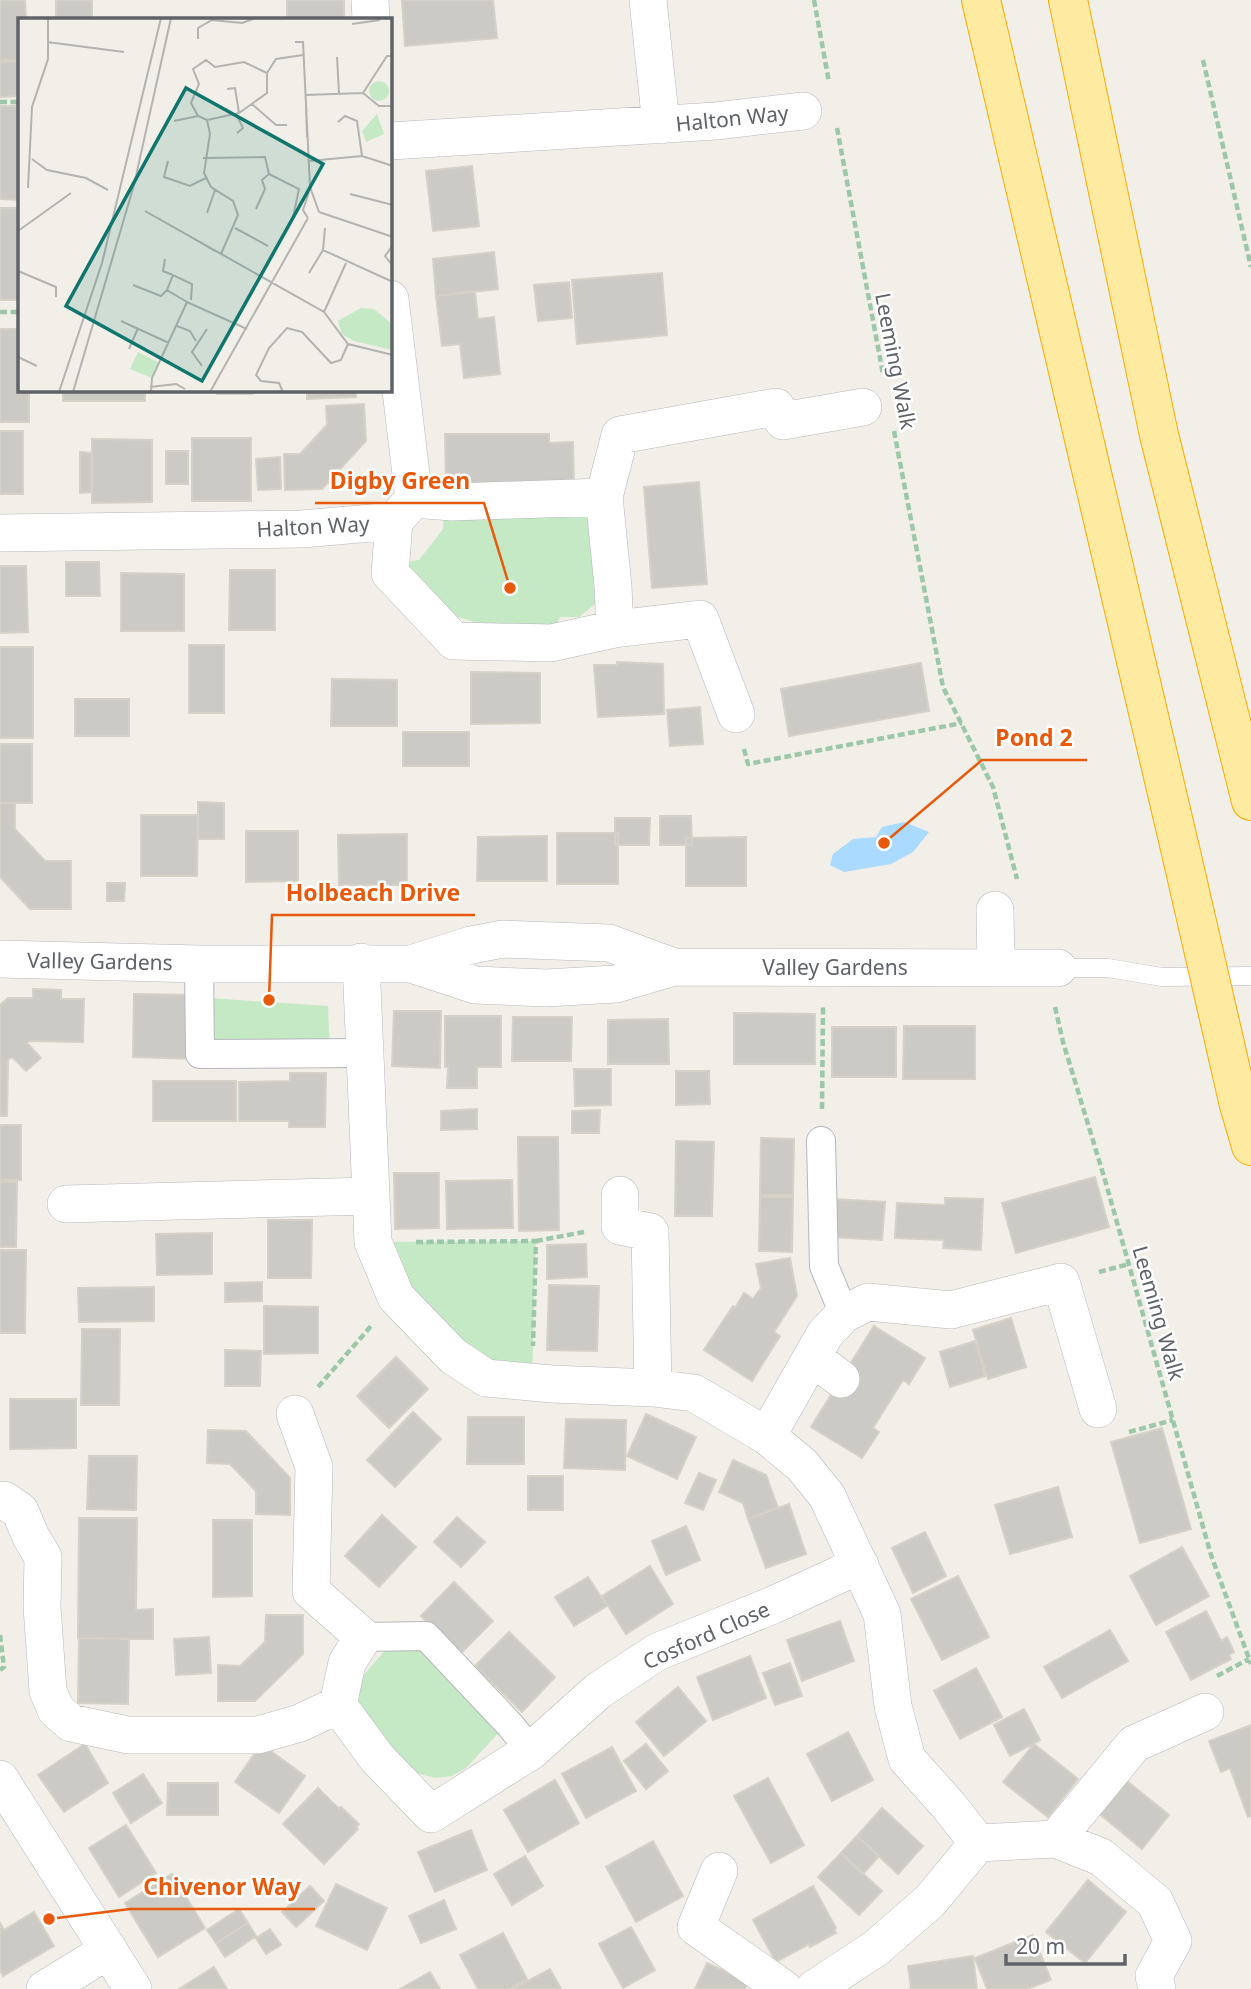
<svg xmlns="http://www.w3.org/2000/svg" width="1251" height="1989" font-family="'Noto Sans',sans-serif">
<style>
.green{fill:#c5e8c5}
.water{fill:#aadaff}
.building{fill:#cccac5;stroke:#d6d1c6;stroke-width:2}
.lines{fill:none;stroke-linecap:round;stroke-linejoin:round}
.service-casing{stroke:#b5b8bc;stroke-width:19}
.pedestrian-casing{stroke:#b5b8bc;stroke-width:30}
.minor-casing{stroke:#b5b8bc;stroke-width:38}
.trunk-casing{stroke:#f9ab00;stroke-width:40}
.path{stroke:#9cc7a9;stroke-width:4.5;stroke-dasharray:7 3.5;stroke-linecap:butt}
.service{stroke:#fff;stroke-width:18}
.pedestrian{stroke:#fff;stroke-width:28}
.minor{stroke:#fff;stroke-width:37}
.trunk{stroke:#feeaa1;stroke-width:38}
.trunk-bridge-casing{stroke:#f9ab00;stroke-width:40;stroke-linecap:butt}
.trunk-bridge{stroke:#feeaa1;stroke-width:38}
.labels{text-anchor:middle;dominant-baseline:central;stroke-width:5;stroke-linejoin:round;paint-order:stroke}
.street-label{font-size:21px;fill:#5f6368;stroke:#fff}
.inset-road{fill:none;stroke:#b3b3b1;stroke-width:2}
.view{fill:#0f766e;fill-opacity:0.15;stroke:#0f766e;stroke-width:3.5}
.inset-edge{fill:none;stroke:#5f6368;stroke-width:3.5}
.leader{fill:none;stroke:#e8590c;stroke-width:2.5}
.callout-dot{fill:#e8590c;stroke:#fff;stroke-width:2.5}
.callout-label{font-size:23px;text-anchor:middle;font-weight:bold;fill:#e8590c;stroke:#fff;stroke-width:5;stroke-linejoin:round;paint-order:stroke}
</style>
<rect width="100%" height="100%" fill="#f1efe8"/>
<path class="green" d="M590,510L601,567L595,604L579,617H560L553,631L493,628L449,614L404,562L419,560L443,529L444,512Z
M209,998L328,1006L330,1053L210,1054Z
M536,1241L532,1382L486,1378L373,1242Z
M401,1632L503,1728L466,1768L452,1776L435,1778L409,1771L359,1717L356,1695L361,1678Z"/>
<path class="water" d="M904,822L929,832L913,852L891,864L844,872L830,865L833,854L853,839L876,837L882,827Z"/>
<path class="building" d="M0,0H25L26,19H19V60H0Z
M56,0H92V19H56Z
M287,0H344V19H287Z
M402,0H493L497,38L405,46Z
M19,61V96L0,97V62Z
M0,106H19V200L0,199Z
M472,166L479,226L433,231L426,171Z
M0,208H19V300H0Z
M494,252L498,289L436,296L433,259Z
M662,273L667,335L577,344L572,280Z
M569,282L572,318L538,321L534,285Z
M475,291L478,319L494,317L500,374L464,378L460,344L442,346L436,296Z
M0,329H19V390H29V422H0Z
M63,390H145V401H63Z
M217,390H252V394H217Z
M307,390H356V397L307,399Z
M364,404L366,441L322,489L285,490L284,454H300L327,425L326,406Z
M0,431H23V494H0Z
M445,434H549V443L573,442L574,484L446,486Z
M192,438H251V501H192Z
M92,439L152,440V502L92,503Z
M166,451H188V484H166Z
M80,452L92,453V492L80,493Z
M280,457L281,489L258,490L256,459Z
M699,482L707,584L652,588L644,487Z
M66,562H99L100,596H66Z
M0,566H26L28,632L0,633Z
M230,570H275V630H229Z
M121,573L184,574V631H121Z
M189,645H224V713H189Z
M0,647H33V738H0Z
M617,662L663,664L664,714L598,717L594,665H617Z
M921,663L929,711L789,736L781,689Z
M471,672L540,673V723L471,724Z
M332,679L397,680V726H331Z
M75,699H129V736H75Z
M700,707L703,744L670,746L667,710Z
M403,732H469V766H403Z
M0,744H32V803H0Z
M198,802L224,803V839H198Z
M0,803H15V829L45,861H71V909H30L0,877Z
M141,815H198L197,876H141Z
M660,816H691L692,845H660Z
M615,818H650L649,845H615Z
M246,831H298V881L246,882Z
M557,833H618V884H557Z
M407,834V885H339L338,835Z
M547,836V881H477L478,837Z
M746,837V886H686V838Z
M107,883H125L124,901H107Z
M33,989L61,990V999H84L83,1042L29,1041L27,1043L41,1058L26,1071L12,1057L8,1060L7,1116H0V1005L8,998H33Z
M134,994L198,995L197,1059L133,1057Z
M394,1011H441L440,1068L392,1066Z
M734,1013L815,1014V1064H734Z
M445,1016H501V1067H477V1088H447L448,1067H445Z
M513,1017H572L571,1061H512Z
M668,1019L669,1064H608V1020Z
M904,1026H975V1079H903Z
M832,1027H896V1077H832Z
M574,1069H611V1105L575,1106Z
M676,1071H709L710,1104L676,1105Z
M290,1073H326L325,1127H289V1121H239V1082L290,1081Z
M153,1081H236V1121H153Z
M477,1109V1129L441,1130V1111Z
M600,1110L599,1133H572V1111Z
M0,1125H21V1180H0Z
M518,1137H558L559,1230L519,1231Z
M761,1138L794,1139L793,1195H760Z
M676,1141L714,1142L712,1216H675Z
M394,1173H439V1228L395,1229Z
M1095,1177L1109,1227L1016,1253L1002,1203Z
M512,1180L513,1228L447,1229L446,1181Z
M0,1182H17L16,1247H0Z
M760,1197H793L792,1252L759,1251Z
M945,1198L983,1199L981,1250L943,1248L944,1240L895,1238L897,1203L945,1205Z
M833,1199L885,1202L882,1240L831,1237Z
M268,1220H312L311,1278H268Z
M212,1233V1274L157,1275L156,1234Z
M586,1244L587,1277L547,1279V1245Z
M0,1250H26L25,1333H0Z
M790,1258L797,1296L774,1332L780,1336L752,1381L704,1350L733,1306L735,1308L744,1293L753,1299L761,1288L756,1264Z
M262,1282V1301L225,1302V1283Z
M549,1285L599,1286L597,1351L547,1350Z
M154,1287V1321L79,1322L78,1288Z
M264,1306L318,1307V1353L264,1354Z
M1011,1318L1026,1367L988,1379L973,1330Z
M874,1326L925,1358L909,1384L903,1380L873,1428L879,1432L862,1458L811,1427Z
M82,1329H120L119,1405H81Z
M975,1341L985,1376L950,1387L940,1352Z
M225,1350L261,1351L260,1386H225Z
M396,1357L428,1389L389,1428L357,1396Z
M10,1399H76V1448L10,1449Z
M413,1412L441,1439L395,1487L367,1460Z
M646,1414L696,1437L677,1479L627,1456Z
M468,1417H524V1464H467Z
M566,1419L626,1420L625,1470L564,1468Z
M1162,1428L1191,1529L1140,1543L1111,1442Z
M208,1430L246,1431L290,1478V1515L256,1514V1491L230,1464L207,1463Z
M89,1456H137L136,1510L87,1509Z
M733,1460L766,1475L778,1508L748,1519L743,1503L719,1492Z
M699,1473L716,1480L703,1510L685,1503Z
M528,1476H563V1510H528Z
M1058,1487L1072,1537L1010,1554L995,1505Z
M789,1504L806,1554L766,1568L748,1519Z
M382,1515L416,1547L379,1587L345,1556Z
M457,1517L485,1542L461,1567L434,1542Z
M79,1518H137L136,1610L153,1609V1639L78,1638Z
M213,1520H252V1596L213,1597Z
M686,1526L700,1560L666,1575L652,1541Z
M925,1532L946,1576L913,1593L892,1548Z
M1182,1547L1209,1596L1156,1625L1130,1576Z
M650,1566L673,1604L626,1634L602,1596Z
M958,1576L989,1637L942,1660L911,1599Z
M588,1577L607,1606L574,1626L555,1597Z
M454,1582L493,1621L460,1654L421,1616Z
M1206,1611L1221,1641L1227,1637L1234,1652L1229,1655L1231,1659L1191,1680L1166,1632Z
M266,1615H303V1654L255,1701H218V1665L240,1666L265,1642Z
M840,1621L854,1661L802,1681L787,1640Z
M1110,1630L1128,1661L1062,1698L1044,1667Z
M509,1632L555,1677L522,1712L475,1666Z
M209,1637L211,1673L176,1675L174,1639Z
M79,1638L129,1639L128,1704L78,1703Z
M750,1656L766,1698L713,1720L697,1677Z
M790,1663L802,1696L775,1705L763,1673Z
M976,1668L1002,1717L960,1739L934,1691Z
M678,1687L706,1721L664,1756L636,1722Z
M1024,1709L1040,1740L1010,1756L994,1725Z
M1251,1725V1816L1248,1817L1230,1768L1221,1772L1209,1741Z
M848,1732L873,1780L832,1801L807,1754Z
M85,1744L108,1783L64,1812L38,1775Z
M261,1744L305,1776L279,1813L235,1782Z
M646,1744L668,1771L646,1789L624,1761Z
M1034,1744L1078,1779L1048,1817L1003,1782Z
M612,1747L636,1791L586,1818L562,1774Z
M143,1774L162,1803L131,1823L113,1793Z
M1122,1777L1169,1815L1142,1849L1095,1810Z
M768,1778L804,1845L771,1863L734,1796Z
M555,1780L579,1823L528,1852L504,1810Z
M168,1783H218V1815H167Z
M318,1788L339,1809L341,1807L359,1824L356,1827L358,1829L324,1864L283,1824Z
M882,1808L923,1846L898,1874L857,1836Z
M126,1825L156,1873L119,1897L89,1848Z
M471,1830L487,1870L435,1892L418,1852Z
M857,1836L879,1856L863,1874L841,1853Z
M653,1841L683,1896L636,1922L606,1867Z
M841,1853L882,1891L859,1915L818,1877Z
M525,1856L543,1886L512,1905L494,1874Z
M172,1874L205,1928L158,1957L125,1903Z
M1088,1880L1126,1912L1085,1963L1046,1932Z
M336,1884L387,1908L367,1950L316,1926Z
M310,1886L324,1901L296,1927L282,1912Z
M813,1886L836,1928L834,1930L836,1933L810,1947L809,1944L776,1962L753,1920Z
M444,1900L456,1929L421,1943L409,1916Z
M239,1909L248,1923L216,1943L207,1930Z
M34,1912L54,1946L3,1976L0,1970V1923L4,1930Z
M248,1923L256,1936L225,1957L216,1943Z
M631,1927L655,1970L623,1988L599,1944Z
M270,1929L281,1945L266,1954L256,1938Z
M503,1933L527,1979L509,1989H478L460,1955Z
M1033,1935L1051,1980L1027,1989H987L975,1958Z
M973,1956L977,1989H911L908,1966Z
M707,1963L748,1982L745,1989H695Z
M214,1967L227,1989H179Z
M550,1969L561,1989H513Z
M430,1972L440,1989H400Z"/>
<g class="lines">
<defs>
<path id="service" d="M1058,968H1108L1162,977L1251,976"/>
<path id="pedestrian" d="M199,964L200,1054L363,1053
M821,1141L824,1266L844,1314
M363,1637L426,1636L510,1725L531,1751"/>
<path id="minor" d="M370,0L371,19
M648,0L661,125
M390,141L716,121L803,111
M604,497L620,435L776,407L783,421L863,407
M394,521L390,573L454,641L551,643L615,629L613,586L604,497L452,502L414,499
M0,533L302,529L394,521L414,499L390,299
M615,629L700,619L736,714
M995,910L996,968
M0,959L199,964H411L475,985L546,988L616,984L674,967L1058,968
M361,962L373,1242L396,1297L453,1356L486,1378L552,1384L653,1388L694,1393L767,1436L802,1465L827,1496L882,1614L893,1706L907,1759L949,1806L978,1843L930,1901L876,1948L814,1989
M411,964L471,945L503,939L609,943L674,967
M620,1195V1226L650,1232L653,1388
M66,1204L370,1196
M813,1358L841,1379
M295,1414L314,1467L311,1591L363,1637L347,1663L338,1705L377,1758L431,1814L531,1751L598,1691L657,1652L773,1605L860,1565
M767,1436L825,1334L844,1314L868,1302L951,1310L1061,1282L1098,1409
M4,1500L20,1511L31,1537L43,1557L42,1607L48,1691L56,1710L71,1723L128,1735H258L300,1723L338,1705
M0,1779L133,1989
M1056,1839L1134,1744L1205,1712
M978,1843L1056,1839L1101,1857L1155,1902L1173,1941L1154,1976L1157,1989
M719,1871L696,1927L784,1989
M45,1989L109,1950"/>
<path id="trunk" d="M981,0L1182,857
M1068,0L1159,435L1251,801
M1239,1105L1251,1146"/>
</defs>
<use href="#service" class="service-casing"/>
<use href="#pedestrian" class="pedestrian-casing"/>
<use href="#minor" class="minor-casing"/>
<use href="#trunk" class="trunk-casing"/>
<path class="path" d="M814,0L829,82
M1203,60L1251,267
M0,102H19
M837,128L883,374
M0,312H19
M894,431L943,687L993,787L1017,879
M744,749L748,764L962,723
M1055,1007L1063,1042L1105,1180L1211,1555L1251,1664
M822,1109L823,1006
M536,1241L584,1232
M416,1242L536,1241L533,1346
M1099,1272L1129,1264
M318,1387L372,1325
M1129,1432L1173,1420
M0,1635L4,1667L0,1670
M1217,1676L1249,1659"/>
<use href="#service" class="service"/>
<use href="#pedestrian" class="pedestrian"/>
<use href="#minor" class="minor"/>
<use href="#trunk" class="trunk"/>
<defs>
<path id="trunk-bridge" d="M1182,857L1239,1105"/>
</defs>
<use href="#trunk-bridge" class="trunk-bridge-casing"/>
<use href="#trunk-bridge" class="trunk-bridge"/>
</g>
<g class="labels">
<g class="street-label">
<text transform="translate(732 118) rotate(-6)">Halton Way</text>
<text transform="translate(896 361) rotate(79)">Leeming Walk</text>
<text transform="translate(313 526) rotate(-3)">Halton Way</text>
<text transform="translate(100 961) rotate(1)">Valley Gardens</text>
<text x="835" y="967">Valley Gardens</text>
<text transform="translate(1159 1313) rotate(74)">Leeming Walk</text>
<text transform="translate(706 1635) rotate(-24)">Cosford Close</text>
</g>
</g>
<g transform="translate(18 18)">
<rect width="374" height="374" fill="#f1efe8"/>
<path d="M351 73a10 10 0 1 1 20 0a10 10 0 1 1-20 0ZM359,96L366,116L348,124L344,113ZM343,290L356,291L374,306V332L336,323L324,316L320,303ZM120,334L142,345L134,360L112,351Z" fill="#c5e8c5"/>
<path class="inset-road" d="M334,6L362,2M180,21V10L194,2L224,5L238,0M29,24L106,34M277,24H285L292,169L301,194M319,39L321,75M209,71L217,70L221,95M345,75L369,38H375M287,77L345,75L361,88H375M234,86L258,107H269M288,88L289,119M218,96L225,110L219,115M189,102L180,98L173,85L181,66L175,51L188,42L197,49L226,44L249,55M156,103L180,98M320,104L327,98L339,103L344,138M185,140L247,139L251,156L244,162L247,171L238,191M14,141L29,152L68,160L90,172M150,143L146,159L172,168L188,160M291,143L344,138L375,148M251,156L281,171L275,199M10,170L14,89L30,41V0M332,176L375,187M127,193L306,294L330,326L375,337M301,194L375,219M189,195L197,172M290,200L285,192L291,174M217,210L250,228M0,213L53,175M171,218L197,233M375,227L367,238L375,248M305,232L307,210M203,236L220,197L215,183L193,169L186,155L192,116L189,102L221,95L249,75V55L258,41L285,37M147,241L145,253L155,257M0,253L38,269V279M291,255L305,232L375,264M115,267L143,278L149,272M169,284L149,272L155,257L174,266L173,282M306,294L328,245M103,303L151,325M159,308L172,313L178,323M111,331L120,310M0,339L19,348M184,348L174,334L189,311M132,369L158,366L167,371M41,374L84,245L143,0M55,374L116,167L153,0M133,374L134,360L169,284L229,311M192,374L290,200M265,374L261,365L243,363L238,357L251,330L269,310L284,314L313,345L323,342L330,326"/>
<path class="view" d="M168,70L305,146L184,363L48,288Z"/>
<rect width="374" height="374" class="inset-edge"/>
</g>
<path class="leader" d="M510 588L484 503H315M884 843L982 760H1087M269 1000L272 915H475M49 1919L130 1909H315"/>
<g class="callout-dot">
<circle cx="510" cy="588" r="7"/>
<circle cx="884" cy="843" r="7"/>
<circle cx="269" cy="1000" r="7"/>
<circle cx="49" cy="1919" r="7"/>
</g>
<g class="callout-label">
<text x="400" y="489">Digby Green</text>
<text x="1034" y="746">Pond 2</text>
<text x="373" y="901">Holbeach Drive</text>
<text x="222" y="1895">Chivenor Way</text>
</g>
<path d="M1006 1954v10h119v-10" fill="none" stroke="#5f6368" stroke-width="3.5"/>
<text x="1016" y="1954" font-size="21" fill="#5f6368" stroke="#ffffff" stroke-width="5" paint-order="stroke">20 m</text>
</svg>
